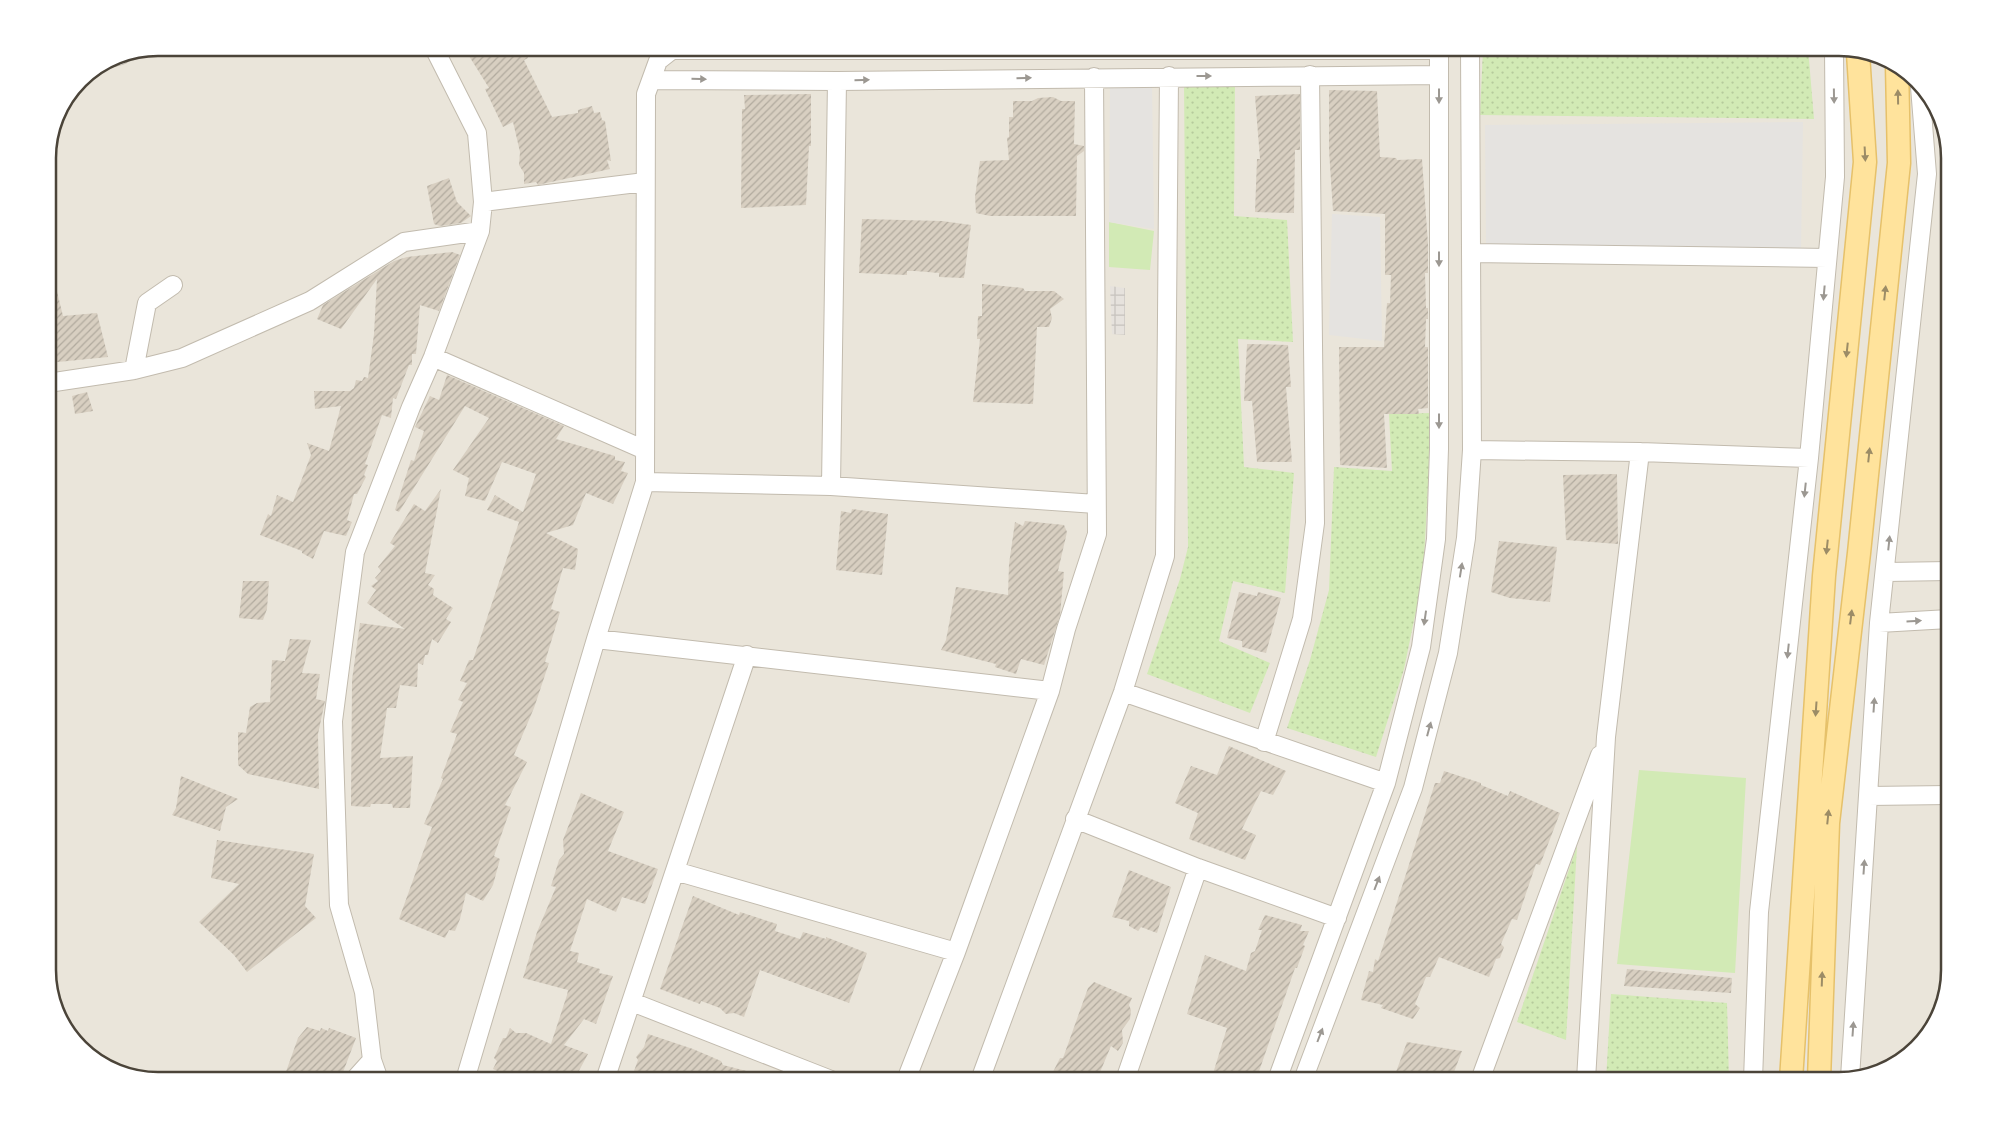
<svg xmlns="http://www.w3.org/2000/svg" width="1997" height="1128" font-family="Figtree,sans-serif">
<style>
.residential{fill:#eae5da}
.industrial{fill:url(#industrial-grid)}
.grass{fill:url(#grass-dots)}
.green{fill:#d2eab5}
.parking{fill:#e5e3e0}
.building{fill:url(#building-hatch)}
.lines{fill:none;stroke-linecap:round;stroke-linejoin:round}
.minor-casing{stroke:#c2bbae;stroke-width:20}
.major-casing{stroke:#e6c16a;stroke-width:25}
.minor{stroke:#fff;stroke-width:18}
.major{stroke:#ffe39c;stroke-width:22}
.oneway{fill:#9c9892}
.oneway2{fill:#9c8c66}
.rim{fill:none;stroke:#4b4439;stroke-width:2.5}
</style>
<defs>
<pattern id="industrial-grid" width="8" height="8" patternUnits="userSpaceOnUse" patternTransform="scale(1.25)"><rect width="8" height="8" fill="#e6e2dd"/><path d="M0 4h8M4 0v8" fill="none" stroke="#c7c3be"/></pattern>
<pattern id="grass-dots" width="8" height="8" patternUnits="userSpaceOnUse" patternTransform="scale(1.25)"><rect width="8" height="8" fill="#d2eab5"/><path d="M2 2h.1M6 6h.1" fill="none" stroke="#b6ca9c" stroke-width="1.8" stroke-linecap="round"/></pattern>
<pattern id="building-hatch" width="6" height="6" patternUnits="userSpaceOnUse" patternTransform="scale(1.25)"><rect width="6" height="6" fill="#d8cfc1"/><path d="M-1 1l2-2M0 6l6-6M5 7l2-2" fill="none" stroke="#b1aa9e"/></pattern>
</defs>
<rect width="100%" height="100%" fill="#f6f3ec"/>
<path class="residential" d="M158,48H1839L1894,62L1931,97L1949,151V970L1935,1025L1895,1066L1839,1080H158L103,1066L62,1026L48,977V151L59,109L80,80L116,56Z"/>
<path class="industrial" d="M1110,286L1125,288V335L1112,334Z"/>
<path class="grass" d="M1483,48H1808L1814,119L1480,115Z
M1235,82L1234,216L1287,220L1293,342L1238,339L1244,467L1294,473L1285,593L1233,581L1219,641L1270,663L1250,713L1147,674L1180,579L1188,547L1184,84Z
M1432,413L1423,577L1404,669L1376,757L1287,728L1310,660L1329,590L1334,467L1392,471L1389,414Z
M1577,846L1566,1040L1517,1022Z
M1611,994L1727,1003L1729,1080H1606Z"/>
<path class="green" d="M1109,222L1154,231L1150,270L1109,267Z
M1639,770L1746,778L1735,973L1617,964Z"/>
<path class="parking" d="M1152,81L1154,229L1109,222L1110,82Z
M1803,122L1801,248L1486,245L1485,125Z
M1332,214L1380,217L1382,341L1329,335Z"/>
<path class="building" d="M464,48H522L528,58L524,60L552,117L578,113V110L592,106L594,113L600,112L602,120L605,121L611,161L607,160L610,169L542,184L538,185L536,182L524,184V173L519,165L520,152L513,122L503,127L485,89L489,88Z
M1329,90L1377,91L1380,157L1396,158L1397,160L1422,159L1428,244V273H1425L1426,308H1428V319H1426L1425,347H1428V408L1418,409L1419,414H1384L1387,468L1340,465L1339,347H1384L1387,303H1390L1391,275H1385V214L1333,211L1329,150Z
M811,94V146H809L806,205L741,208L742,109H745L744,95Z
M1300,94V150H1295L1294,213L1255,212L1257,159H1260L1255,96Z
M1053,97L1061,101H1075L1074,144L1084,146V151L1077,156L1076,216H990L976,213L975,197L980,161L1009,160L1007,138L1009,137V117H1013V101H1032L1038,98Z
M449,178L457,202L471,216L461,223L440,226L434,224L427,186Z
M862,219L942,221L971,225L964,278L939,277V273L915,271H907V275L859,273Z
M452,252L460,255L439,311L420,305L416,354H412V365H409L396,399L393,398L391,418L382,415L365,464L368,465L364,475L366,477L357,494H354L347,520L352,522L346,536L324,531L313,559L302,553V551L260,535L268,514L271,516L277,495L293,502L311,455L307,443L329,451L341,406L315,409L314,391H350L354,388L356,380L362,381L364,377L368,378L374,334L377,279L341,329L317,319L323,305L394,261L407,257Z
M53,275L63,316L97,313L108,357L48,363V276Z
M982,284L1023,288L1025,291H1054L1064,299L1050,309L1052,318L1049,327H1037L1033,404L973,402L980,339H977L978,316H982Z
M1247,344L1288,345L1291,387H1286L1292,462H1257L1252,401H1244Z
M447,375L564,426L556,439L615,456V460L625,462L621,471L628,473L613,504L586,493L573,525L546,533L578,549L575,570L563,568L551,609L560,612L545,662L549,663L534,708L514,755L527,762L505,805L511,807L494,856L500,859L493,885L483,901L466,893L460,919L455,931L449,930L445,938L399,919L432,827L424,824L443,779L441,778L457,734L450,732L463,702L458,700L467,683L460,681L469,660H473L519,522L487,510L495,495L523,512L536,474L502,462L485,501L465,496L469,478L453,470L489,418L465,406L399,512L395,510L411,460L414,461L424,431L415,427L430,396L439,400Z
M87,392L93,411L75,414L72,396Z
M1617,474L1618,544L1566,540L1563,475Z
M441,489L425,573L435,575L428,585L434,589L433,595L453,608L446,619L451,622L438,643L432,639L428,655H425L423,665L418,663L417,687L400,685L396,708H387L380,758L413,756L410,808H393L392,804H371L370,807L351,806L352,680L360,623L405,629L367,603L376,590L371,586L378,581L375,578L381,571L378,567L395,546L390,543L414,504L425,511Z
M852,509L888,514L882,575L836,570L841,511L851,513Z
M1025,521L1064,525L1067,532L1058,571L1064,572L1060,615L1044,665L1021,659L1016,674L995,667L996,664L941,650L946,640L956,587L1008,595L1009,564L1015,522L1023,526Z
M1499,541L1557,547L1550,602L1510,598L1491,592Z
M243,581H269L267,609L263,620L239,618Z
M1239,592L1257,596L1258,592L1281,598L1266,653L1242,647V641L1227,638Z
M290,639L311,640L302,673L320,674L316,699L325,701L318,734L319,789L248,774L238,765V732L246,733L250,707L257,703L270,702L272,660L285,661Z
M1229,746L1286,771L1273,795L1261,791L1242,829L1256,835L1245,860L1189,839L1198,813L1175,803L1191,766L1217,775Z
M1444,771L1481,783V785L1508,796L1510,791L1560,813L1540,865L1536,864L1517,920L1512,919L1501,944L1504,947L1500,958L1496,959L1489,977L1439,957L1430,977H1426L1415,1004L1420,1008L1413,1019L1381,1008L1383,1005L1361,1000L1369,971L1373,972L1375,959L1378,961L1382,949L1435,783H1440Z
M181,776L238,799L226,807L220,831L172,815L176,808Z
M581,793L624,812L608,851L658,869L645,904L622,897L616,912L587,899L570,951L579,953L577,962L600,969L599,973L613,976L596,1024L584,1019L564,1045L588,1054L574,1080L562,1072L560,1074L554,1071L548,1078L536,1072L533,1080H518L493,1069L497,1061L494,1058L503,1038H506L510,1028L516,1033H526L551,1044L567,995L568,990L523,978L537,932L556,887L551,886L559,860L564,854L563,840Z
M217,840L314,854L305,906L316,918L247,972L234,955L199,922L239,884L211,878Z
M1129,870L1171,887L1157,933L1141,927L1138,931L1129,926V921L1112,917Z
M693,896L739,915L740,912L777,924L775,931L800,939L803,932L826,939V937L867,953L849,1003L760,970L744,1017L734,1013L726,1014L720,1008L701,1001L700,1004L660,989Z
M1265,915L1302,925L1300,931H1309L1303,945L1305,946L1297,968H1295L1256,1080H1211L1227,1028L1187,1014L1205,955L1246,971L1251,953L1255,951L1262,930H1258Z
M1627,969L1732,978L1731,993L1624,986Z
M1094,982L1132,998L1129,1005L1131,1010L1130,1019L1122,1030L1123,1043L1118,1051L1111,1046L1098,1077L1090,1075V1080H1049L1060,1058H1063L1088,988Z
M307,1027L320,1031L321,1028L328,1031L329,1028L356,1038L340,1080H283L298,1038Z
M648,1034L693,1049L721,1061L723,1065L766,1076L765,1080H650L651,1078L634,1071L638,1060L636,1057L644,1047Z
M1407,1042L1462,1051L1451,1080H1393Z"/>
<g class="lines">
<defs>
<path id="minor" d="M114,57L121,55
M651,80L837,81L1439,75
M483,202L645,182
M1472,253L1827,258
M433,357L645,450
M134,370L147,303L173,285
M48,383L134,370L182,358L310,301L404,242L480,231
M1472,450L1640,452L1809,458
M645,482L831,486L1096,504
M831,486L837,81
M1886,572L1949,571
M1879,623L1949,619
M596,639L1050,691
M1123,692L1386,783
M1264,742L1302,619L1315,523L1310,75
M1868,796L1949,795
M1075,819L1198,868L1337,918
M675,871L956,952
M632,1002L831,1080
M372,1060L379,1080
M1850,1078L1879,623L1927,174L1920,87
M354,1080L372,1060L364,992L339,905L333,721L355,552L411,407L433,357L480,231L483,202L477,133L434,48
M465,1080L596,639L645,482L646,94L658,61L672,50H1439
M605,1080L747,655
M906,1080L956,952L1050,691L1066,629L1097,534L1094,77
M980,1080L1123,692L1165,556L1169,76
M1125,1080L1198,868
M1277,1080L1386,783L1421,647L1436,539L1439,449V48
M1303,1080L1413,788L1448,653L1466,538L1472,450L1470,48
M1480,1080L1600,755
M1586,1080L1606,737L1640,452
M1753,1080L1759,912L1809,458L1835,177L1834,48"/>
<path id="major" d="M1791,1080L1824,576L1865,162L1858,53
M1819,1080L1828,823L1859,553L1899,163L1897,65"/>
</defs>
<use href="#minor" class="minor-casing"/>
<use href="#major" class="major-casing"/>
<use href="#minor" class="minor"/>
<use href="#major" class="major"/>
</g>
<defs><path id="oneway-solid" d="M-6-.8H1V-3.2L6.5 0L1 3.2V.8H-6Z" transform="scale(1.25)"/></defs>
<g class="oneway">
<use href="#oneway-solid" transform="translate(1204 76)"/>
<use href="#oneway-solid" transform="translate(1024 78) rotate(-1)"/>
<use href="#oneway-solid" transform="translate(699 79) rotate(1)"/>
<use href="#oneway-solid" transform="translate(862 80) rotate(-1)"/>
<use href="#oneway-solid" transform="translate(1439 96) rotate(90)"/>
<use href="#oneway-solid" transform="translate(1834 96) rotate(89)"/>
<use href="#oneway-solid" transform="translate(1439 259) rotate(90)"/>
<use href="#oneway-solid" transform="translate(1824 293) rotate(95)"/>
<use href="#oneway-solid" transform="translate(1439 421) rotate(90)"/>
<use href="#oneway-solid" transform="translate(1805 490) rotate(96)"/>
<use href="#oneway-solid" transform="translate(1889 543) rotate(-84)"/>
<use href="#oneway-solid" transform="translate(1461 570) rotate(-81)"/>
<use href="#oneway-solid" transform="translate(1425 618) rotate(98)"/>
<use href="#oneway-solid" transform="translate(1914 621) rotate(-3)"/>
<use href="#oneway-solid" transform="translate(1788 651) rotate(96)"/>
<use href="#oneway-solid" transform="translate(1874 705) rotate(-86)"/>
<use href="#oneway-solid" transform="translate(1429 729) rotate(-75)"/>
<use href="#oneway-solid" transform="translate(1864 867) rotate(-86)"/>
<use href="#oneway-solid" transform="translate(1377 883) rotate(-69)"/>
<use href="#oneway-solid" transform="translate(1853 1029) rotate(-86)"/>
<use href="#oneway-solid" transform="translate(1320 1035) rotate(-69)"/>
</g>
<g class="oneway2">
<use href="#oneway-solid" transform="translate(1898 97) rotate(-91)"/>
<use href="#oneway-solid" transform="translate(1865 154) rotate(87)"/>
<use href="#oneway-solid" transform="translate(1885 293) rotate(-84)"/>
<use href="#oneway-solid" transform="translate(1847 350) rotate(96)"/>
<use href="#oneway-solid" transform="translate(1869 455) rotate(-84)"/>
<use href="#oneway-solid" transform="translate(1827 547) rotate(96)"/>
<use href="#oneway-solid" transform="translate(1851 617) rotate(-83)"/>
<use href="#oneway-solid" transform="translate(1816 709) rotate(94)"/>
<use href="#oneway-solid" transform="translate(1828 817) rotate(-84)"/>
<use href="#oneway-solid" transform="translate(1822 979) rotate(-88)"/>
</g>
<path d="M0 0H1997V1128H0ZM158 56H1839A102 102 0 0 1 1941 158V970A102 102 0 0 1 1839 1072H158A102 102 0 0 1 56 970V158A102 102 0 0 1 158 56Z" fill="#fff" fill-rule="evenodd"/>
<path class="rim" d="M158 56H1839A102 102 0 0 1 1941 158V970A102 102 0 0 1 1839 1072H158A102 102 0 0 1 56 970V158A102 102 0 0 1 158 56Z"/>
</svg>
